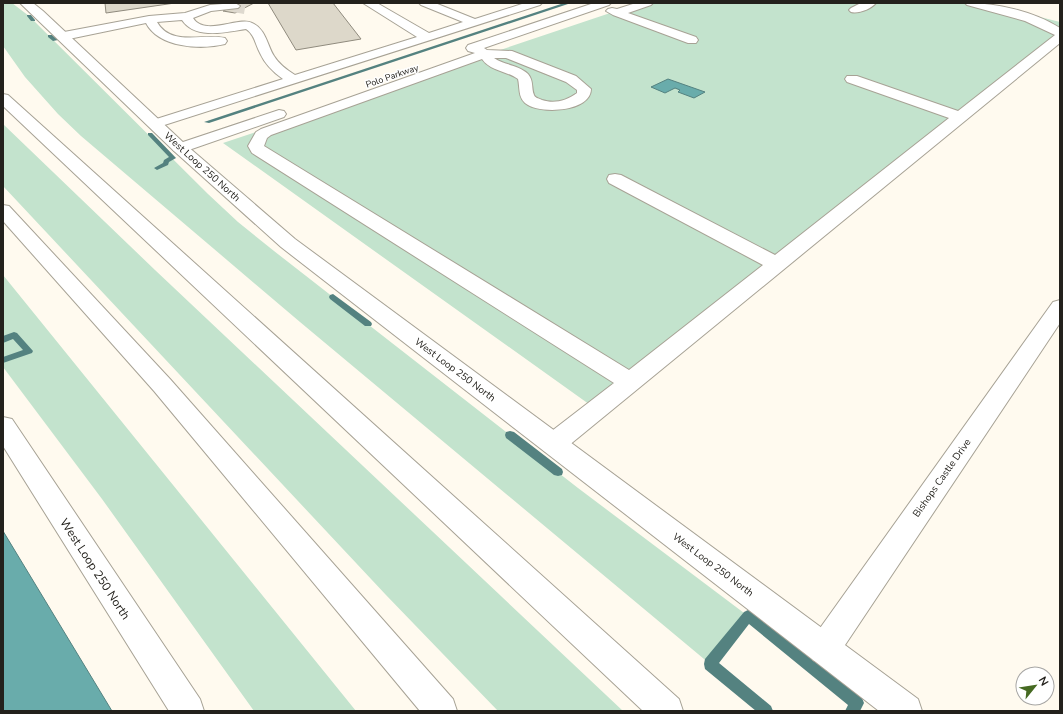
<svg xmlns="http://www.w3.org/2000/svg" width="1063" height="714" font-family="'Nunito Sans',sans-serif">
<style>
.green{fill:#c3e3cd}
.water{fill:#69acab;stroke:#548280}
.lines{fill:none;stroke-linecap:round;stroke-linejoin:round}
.stream{fill:#548280;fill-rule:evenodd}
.building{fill:#ddd8ca;stroke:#908b7e}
.minor-tunnel{stroke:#ded9cf;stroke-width:12;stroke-dasharray:12 6;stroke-linecap:butt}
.minor-casing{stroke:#a7a295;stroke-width:2}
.major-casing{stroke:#a7a295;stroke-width:2}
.highway-casing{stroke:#a7a295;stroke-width:2}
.minor{fill:#fff;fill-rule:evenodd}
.major{fill:#fff;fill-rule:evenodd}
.highway{fill:#fff;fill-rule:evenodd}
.labels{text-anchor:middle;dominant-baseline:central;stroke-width:3;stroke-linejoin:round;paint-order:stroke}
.far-street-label{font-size:9px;fill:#23211c;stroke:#fff}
.street-label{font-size:10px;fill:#23211c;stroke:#fff}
.near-street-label{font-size:12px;fill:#23211c;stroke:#fff}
</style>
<rect width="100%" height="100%" fill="#fffaef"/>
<path class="green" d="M3,3H12L29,16L208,194L238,222L274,251L578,488L748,616L710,664L300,322L81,136L58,114L25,77L3,46Z
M640,3H984L1060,22V41L593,407L223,143Z
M3,124L155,270L623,711H498L386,595L3,186Z
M3,275L356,711H254L102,499L3,367Z"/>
<path class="water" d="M668,79L705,92L694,98L678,92L680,90L675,88L665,93L651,87Z
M3,531L112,711H3Z"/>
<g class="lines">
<path class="stream" d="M564,3H571L209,123L204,122Z
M27,15H31L35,20V21H31L27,16Z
M48,35H52L58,40L53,41L48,37Z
M148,133H152L176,158L169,162L168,165L157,170L154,168L163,163L164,160L169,157L148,135Z
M333,294L371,322L372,324L371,326H365L330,299L329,297L330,295Z
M14,332L17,333L33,351L32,353L3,363V357L23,350L13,339L3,343V336Z
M510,431L514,432L562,469L563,472L562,475L558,476L554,475L506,438L505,435L506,432Z
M748,610L752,612L862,698L864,703L860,711H845L848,705L749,624L719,663L771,706L773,711H756L705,669L704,664L705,659L744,612Z"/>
</g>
<path class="building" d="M105,3H175L106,13Z
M239,3H254L235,13L223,11Z
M268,3H333L361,39L296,50Z"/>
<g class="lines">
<path class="minor-tunnel" d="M234,6L245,8"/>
<defs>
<path id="minor" d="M235,3L240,6L238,8L211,11L193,18C205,37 239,16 252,23C266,29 267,45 274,56C279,64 287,70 295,75L417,37L363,3H377L429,33L463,22L421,5L419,3H435L475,19L525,3H542L540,5L155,128L150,127L148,124L150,121L283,79C273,72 265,64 260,53C255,44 255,35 246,29C227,32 195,40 182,20L157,22C171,47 203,33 225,38L227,41L225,44C201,50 159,48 146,23L64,40L60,39L58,36L60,33L64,32L149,16L185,13L210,5Z
M594,3H611L609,5L484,48L487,50L512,51L576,76L591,89C591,112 539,115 525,103C518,97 520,87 518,79C507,71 490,71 482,59L271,135L267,138L264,146L629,370L763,265L609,183L607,179L609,175L615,174L621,175L775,255L949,118L847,82L845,79L847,76H857L958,111L1055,35L1025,21L967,5L965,3C997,3 1033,11 1060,28V43L562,451L553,454L544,451L541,444L544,437L614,383L252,153L248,146L256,132L261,129L475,53L468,51L466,48L468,45ZM494,58H506L566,82L577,90V93C566,101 554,104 542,100C538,98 535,98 534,95C531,88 534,81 528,74C519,65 504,65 494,58Z
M636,3H653L651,5L628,13L696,37L698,40L696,43H688L613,15L606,11L608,9L612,8L617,9Z
M861,3H876C871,9 858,14 851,12L849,10L851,8Z
M279,110L284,111L286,114L284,117L186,151L180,153L174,151L172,148L174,145Z
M1060,300V323L835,660L824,664L813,660L809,649L813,638L1053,302Z"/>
<path id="major" d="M20,3H33L43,11L186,145L295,239L918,699L922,711H879L281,247L174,151Z
M3,417L12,419L200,699L204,711H169L3,446Z"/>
<path id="highway" d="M3,94L8,95L679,699L683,711H643L3,106Z
M3,205L9,206L170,379L453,699L457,711H420L154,391L3,221Z"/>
</defs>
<use href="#minor" class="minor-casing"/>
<use href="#major" class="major-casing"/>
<use href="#highway" class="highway-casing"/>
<use href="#minor" class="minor"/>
<use href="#major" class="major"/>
<use href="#highway" class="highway"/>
</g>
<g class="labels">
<g class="far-street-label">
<text transform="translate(392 76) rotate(-19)">Polo Parkway</text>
</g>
<g class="street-label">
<text transform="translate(202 167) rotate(42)">West Loop 250 North</text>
<text transform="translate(455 370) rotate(37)">West Loop 250 North</text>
<text transform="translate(942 478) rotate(-55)">Bishops Castle Drive</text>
<text transform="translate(713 565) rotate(37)">West Loop 250 North</text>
</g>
<g class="near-street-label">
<text transform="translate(95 569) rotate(57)">West Loop 250 North</text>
</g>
</g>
<rect width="1063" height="714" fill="none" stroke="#23211c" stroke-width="8"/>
<g transform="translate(1035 686) rotate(60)"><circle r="19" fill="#ffffff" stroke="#a7a6a4"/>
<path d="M0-3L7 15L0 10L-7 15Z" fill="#466a22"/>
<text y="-6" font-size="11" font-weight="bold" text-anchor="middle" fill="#23211c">N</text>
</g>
</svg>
